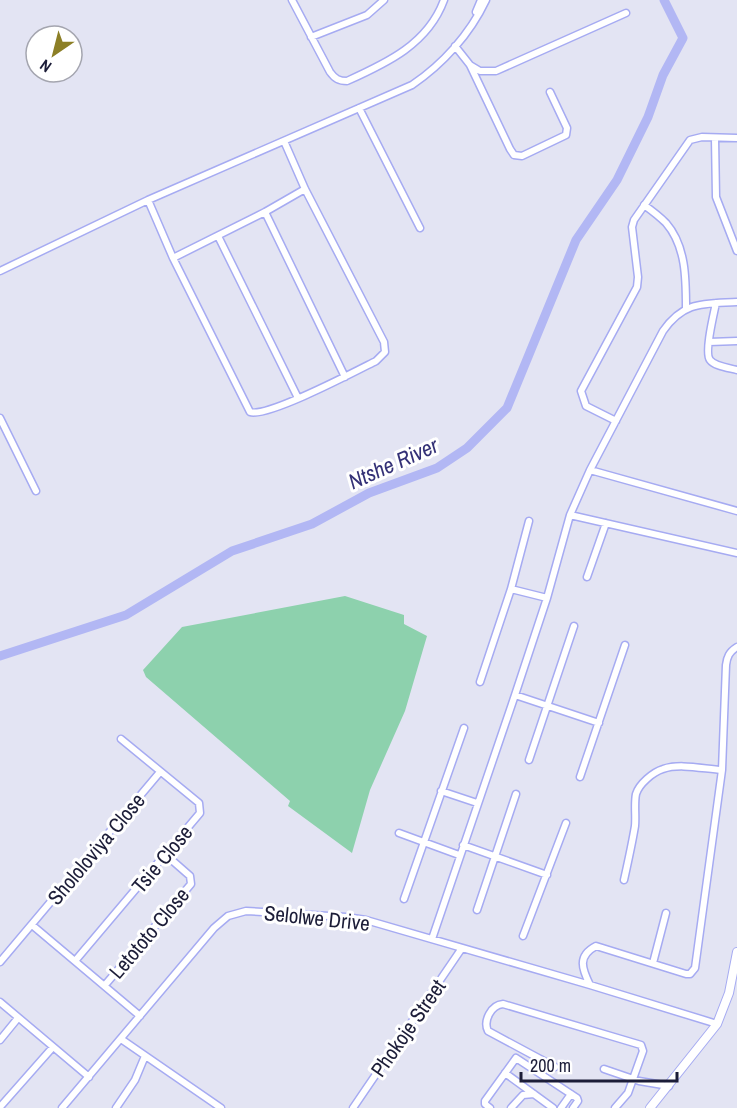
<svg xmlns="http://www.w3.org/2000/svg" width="737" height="1108" font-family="'Archivo Narrow',sans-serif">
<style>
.green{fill:#8dd1ad}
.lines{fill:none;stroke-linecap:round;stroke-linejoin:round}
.river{stroke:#b2b7f4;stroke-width:9}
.minor-casing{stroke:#a6abf2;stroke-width:9}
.tertiary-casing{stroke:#a6abf2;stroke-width:10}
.minor{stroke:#fff;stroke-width:6}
.tertiary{stroke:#fff;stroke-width:8}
.labels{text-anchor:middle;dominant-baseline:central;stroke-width:6;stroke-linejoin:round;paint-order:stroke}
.street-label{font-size:21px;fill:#1c1d38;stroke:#fff}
.water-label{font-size:22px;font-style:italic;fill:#343177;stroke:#fff}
</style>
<rect width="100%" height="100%" fill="#e3e4f3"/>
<path class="green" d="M345,596L404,615V624L427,636L405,711L370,790L352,853L288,806L290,801L146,677L143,670L182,627Z"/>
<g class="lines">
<path class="river" d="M0,656L126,615L232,551L312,524L369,493L437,468L467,448L507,408L576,240L617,180L648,117L663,75L683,38L664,0"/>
<defs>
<path id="minor" d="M292,0L330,72C335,79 339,81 347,81C387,63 428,44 444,0
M476,12L481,0
M311,37L367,15L384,0
M455,46L470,65L510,149L514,155L522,156L566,135L567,128L550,92
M470,65L480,71H496L626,13
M359,108L420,228
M715,138L716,197L737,251
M148,200L173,258L250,412C267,418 356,371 376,361L385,352L384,342L305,189L284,141
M644,205C651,210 659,216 666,223C686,246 686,279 686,308
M265,212L345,377
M218,236L298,398
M173,258L265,212L305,189
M0,271L148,200L412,85C443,64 470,34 486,0
M716,303C714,313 704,353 710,360C714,366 730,368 737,370
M709,342L737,341
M0,418L36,491
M616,421L586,406L581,391L637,287L638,277L632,227L634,220L690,140L702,137L737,138
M590,470L737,511
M570,515L737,553
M587,577L606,523
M511,589L547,598
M480,682L511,589L529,521
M515,695L599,723
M529,760L574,626
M580,777L625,645
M441,791L477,803
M399,833L459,855
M463,845L547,875
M624,880C628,862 632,844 635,826C636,816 634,804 636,794C639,784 653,772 663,769C680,763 704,769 722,770
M404,899L464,728
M477,910L516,794
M32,925L140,1016
M523,936L566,823
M432,939L515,695L547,598L570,515L590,470L663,331C684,301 703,304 737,302
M75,961L200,813L199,803L121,739
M0,962L160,772
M653,963L666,913
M105,985L191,884L190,876L166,855
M590,985C582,969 577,956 596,946L686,974H690L695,968L722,770L726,665C727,657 729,652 737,647
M0,1002L89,1077
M121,1039L221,1108
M0,1040L18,1018
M555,1067L488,1031C483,1021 491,1005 503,1004L641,1045L643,1051L628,1093L615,1108
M604,1069L639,1081L669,1086
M505,1073L553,1108
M0,1107L53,1047
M62,1108L214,928L228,916L246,911L346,917L366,920L590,985L717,1024
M116,1108L135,1080L145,1056
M353,1108L462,948
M490,1108L485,1104V1101L516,1058L577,1098L578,1101L573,1108
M511,1108L523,1095L534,1094
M561,1108L571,1094"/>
<path id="tertiary" d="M650,1108L717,1024L729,993L737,952"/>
</defs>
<use href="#minor" class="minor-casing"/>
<use href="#tertiary" class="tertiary-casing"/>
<use href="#minor" class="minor"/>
<use href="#tertiary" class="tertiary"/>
</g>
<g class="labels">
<g class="street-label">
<text transform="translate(96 849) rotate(-50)">Shololoviya Close</text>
<text transform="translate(162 859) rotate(-50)">Tsie Close</text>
<text transform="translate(317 918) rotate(6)">Selolwe Drive</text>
<text transform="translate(149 933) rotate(-50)">Letototo Close</text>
<text transform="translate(408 1028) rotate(-55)">Phokoje Street</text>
</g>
<g class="water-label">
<text transform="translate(393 463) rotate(-24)">Ntshe River</text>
</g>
</g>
<g transform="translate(54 54) rotate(215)"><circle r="28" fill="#ffffff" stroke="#a4a5af" stroke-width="1.5"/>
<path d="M0-4.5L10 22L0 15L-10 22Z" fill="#8c7f26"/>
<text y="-9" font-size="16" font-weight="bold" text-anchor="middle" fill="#1c1d38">N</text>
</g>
<path d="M521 1072v9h156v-9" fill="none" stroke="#1c1d38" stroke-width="3"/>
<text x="530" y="1072" font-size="18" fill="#1c1d38" stroke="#ffffff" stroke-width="4.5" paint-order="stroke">200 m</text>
</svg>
